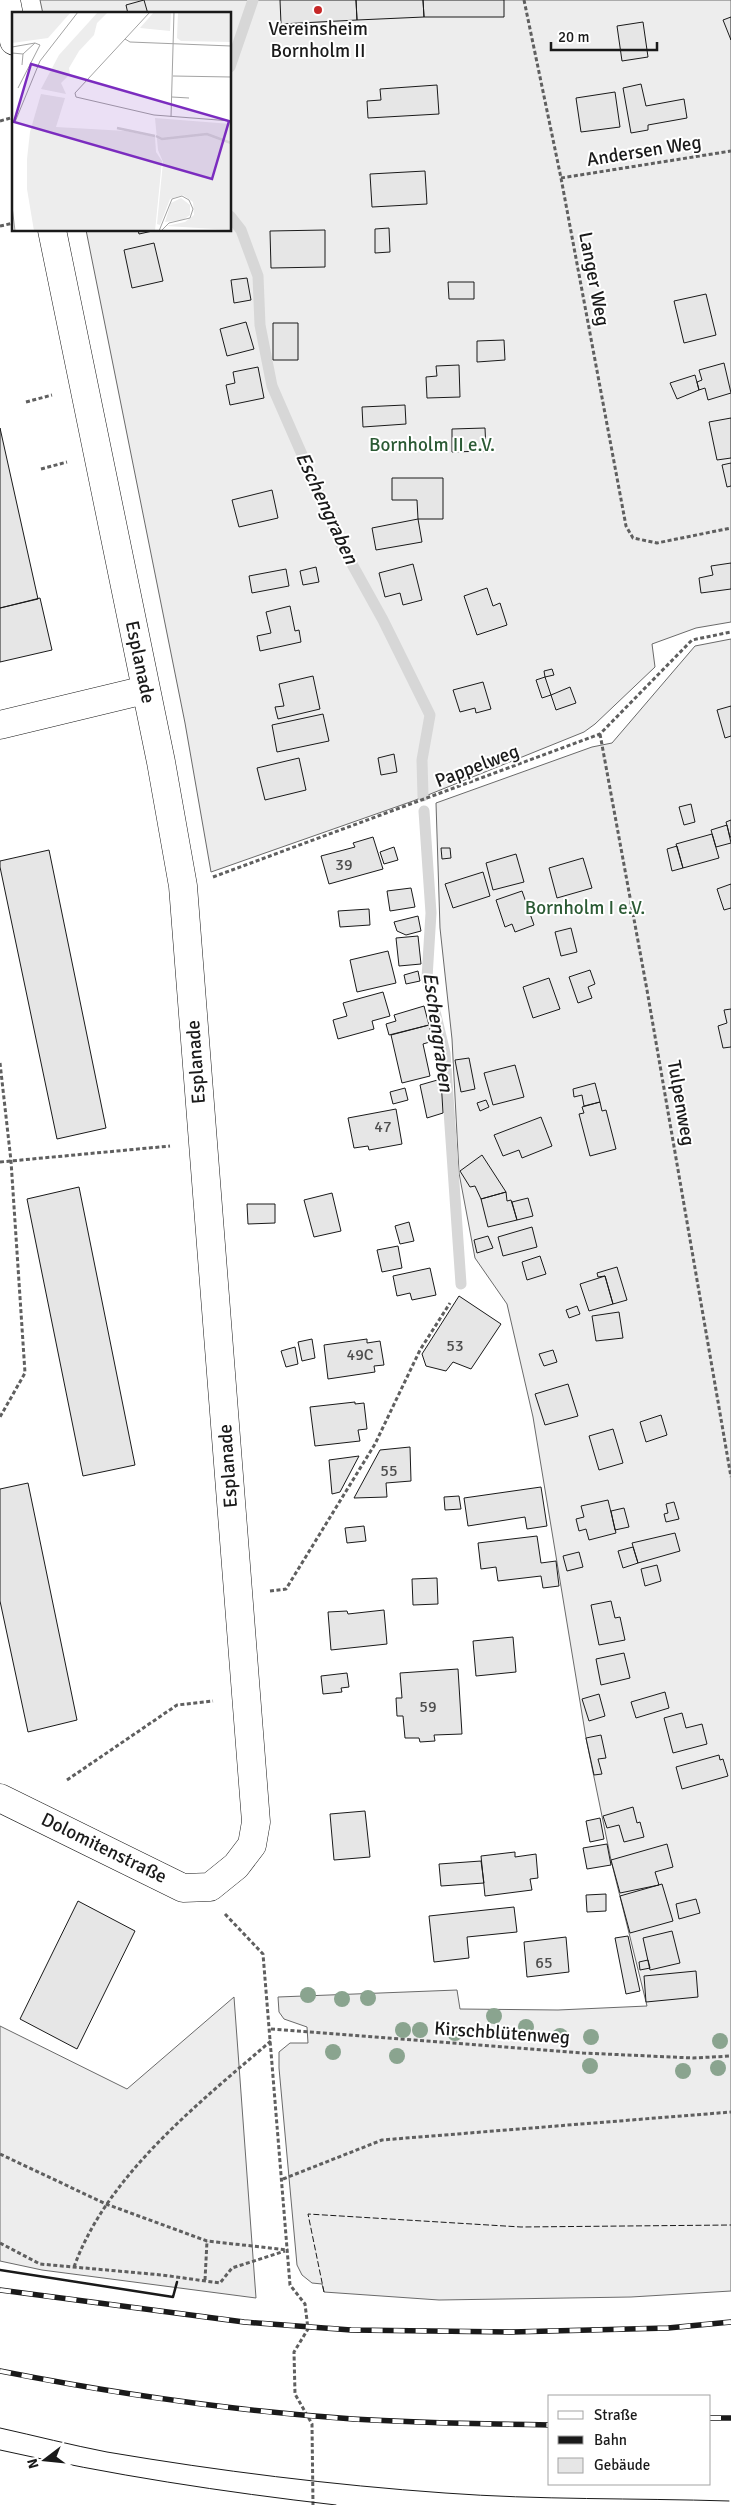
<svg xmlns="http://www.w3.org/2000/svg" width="731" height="2505" font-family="Signika,sans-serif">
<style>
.built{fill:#ededed;stroke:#6a6a6a}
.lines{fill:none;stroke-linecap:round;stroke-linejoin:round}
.stream{stroke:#d7d7d7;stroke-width:11}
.building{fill:#e6e6e6;stroke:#1a1a1a}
.street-casing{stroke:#1a1a1a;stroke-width:29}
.path{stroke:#5f5f5f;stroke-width:3;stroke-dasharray:4 2.5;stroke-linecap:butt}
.street{stroke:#fff;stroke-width:28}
.tram{stroke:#1a1a1a;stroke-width:1}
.rail-casing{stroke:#1a1a1a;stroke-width:5.5}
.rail{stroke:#fff;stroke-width:4;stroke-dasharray:11;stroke-linecap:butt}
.fence{stroke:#1a1a1a;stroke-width:1;stroke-dasharray:6 2.5;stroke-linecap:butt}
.wall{stroke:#1a1a1a;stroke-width:2.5}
.tree{fill:#8aa48f}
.poi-dot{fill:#c62828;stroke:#fff;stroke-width:2}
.labels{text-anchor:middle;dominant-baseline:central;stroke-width:4;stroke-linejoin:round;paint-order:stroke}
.number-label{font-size:16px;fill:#4d4d4d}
.poi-label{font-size:19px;fill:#1a1a1a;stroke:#fff}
.street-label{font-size:19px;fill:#1a1a1a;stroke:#fff}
.park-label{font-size:19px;fill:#2b5a34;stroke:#fff}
.water-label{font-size:20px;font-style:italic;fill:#1a1a1a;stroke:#fff}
.inset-river{fill:none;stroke:#d7d7d7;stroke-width:2.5}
.inset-road{fill:none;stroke:#a3a3a3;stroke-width:1}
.view{fill:#7b2cbf;fill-opacity:0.15;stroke:#7b2cbf;stroke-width:2.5}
.inset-edge{fill:none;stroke:#1a1a1a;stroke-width:2.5}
</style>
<rect width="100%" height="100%" fill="#fff"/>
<path class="built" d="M40,0H731V622L696,628L652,644L655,667L595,724L584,732L413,801L211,872L185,723L86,230H230V14H43Z
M731,639V2291L631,2297L439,2300L324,2292L322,2284L312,2283L302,2275L297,2265L279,2068V2052L290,2043H308L307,2027L284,2019L279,2012L278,1997L457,1990L460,2009L558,2010L647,2006L611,1860L586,1738L533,1417L507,1304L475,1258L459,1173L452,1039L440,928L436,803L592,747L612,743L695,646Z
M234,1997L256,2298L42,2270L0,2261V2026L127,2089Z"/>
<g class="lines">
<path class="stream" d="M230,67L253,0
M230,216L241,230L258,276L260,325L272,386L342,546L383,620L430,715L422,760L423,796
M424,811L431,913L427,978L445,1053L461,1284"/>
</g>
<path class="building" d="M144,0L148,14H128L126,5Z
M280,0H356L357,20L281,24Z
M356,0H423L424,17L357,20Z
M423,0H504V17H424Z
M731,17V40L723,20Z
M643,22L648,57L622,61L617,26Z
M641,84L646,106L684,99L687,118L648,125V130L631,133L623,88Z
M437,85L439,114L368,118L367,101L381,100L380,89Z
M615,92L620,127L581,132L576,98Z
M425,171L427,204L372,207L370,174Z
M389,228L390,252L375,253V229Z
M138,230H157L139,234Z
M325,230V267L271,268L270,231Z
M154,243L163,281L132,288L124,250Z
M247,278L251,300L234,303L231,280Z
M448,282H474V299H449Z
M706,294L716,335L684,343L674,301Z
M246,322L254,349L227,356L220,329Z
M273,323H298V360H273Z
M504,340L505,360L477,362V341Z
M724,363L731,393L708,400L705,388L699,390L697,382L702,380L699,370Z
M459,365L460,397L427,398L426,377L437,376L436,366Z
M258,367L264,398L230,405L226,385L235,383L233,372Z
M695,375L699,390L677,399L670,383Z
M405,405L406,424L363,427L362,407Z
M731,418V458L717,460L709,422Z
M0,428L38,599L0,608Z
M485,428L486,451L452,452V429Z
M731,463V486L727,487L722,465Z
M392,478H443V519H418L417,500H392Z
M272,490L278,518L239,527L232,500Z
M418,519L422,542L376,550L372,528Z
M731,563V589L701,593L699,578L713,575L711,566Z
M413,564L422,600L403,605L400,593L385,597L379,573Z
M316,567L319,582L303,585L300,571Z
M286,569L289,586L252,593L249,576Z
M487,588L493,606L500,603L507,625L477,635L464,596Z
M40,598L52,650L0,662V608Z
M290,606L295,631L299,630L301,642L260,651L257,636L271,633L266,612Z
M552,669L554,675L545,677L544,671Z
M313,676L320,709L278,719L275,707L284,706L279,684Z
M545,677L551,695L542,698L536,680Z
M483,682L491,709L476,713L475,708L460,712L453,690Z
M570,687L576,703L556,710L551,695Z
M731,706V736L725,738L717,710Z
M323,714L329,741L277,752L272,725Z
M394,754L397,772L381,775L378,758Z
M299,758L306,790L265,800L257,768Z
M691,804L695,822L684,825L679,807Z
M731,820V837H730L726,822Z
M727,825L731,843L716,847L711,830Z
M712,834L719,858L683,868L676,844Z
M373,837L383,869L329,884L321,856L355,847L353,843Z
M677,846L683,868L672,871L667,849Z
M394,847L398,860L384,864L380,852Z
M441,848H450L451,858L442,859Z
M49,850L106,1128L57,1139L0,867V861Z
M516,854L524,882L493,890L486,863Z
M583,858L592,888L557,898L549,868Z
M483,872L490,896L453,908L445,884Z
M731,884V908L724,910L717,889Z
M411,888L415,907L390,911L387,891Z
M522,891L534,925L515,932L512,924L505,927L496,900Z
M369,909L370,925L340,927L338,911Z
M418,916L421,931L406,935L397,931L394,922Z
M571,928L577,952L561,956L555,932Z
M418,936L421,964L399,966L396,938Z
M388,951L396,983L357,992L350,960Z
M590,970L595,984L588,987L592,998L578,1003L569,977Z
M418,971L420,981L406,984L404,975Z
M549,978L560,1009L533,1018L523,987Z
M383,992L390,1016L372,1021L374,1029L338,1039L333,1020L347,1016L343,1003Z
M424,1006L429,1025L389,1035L386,1024L396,1021L394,1015Z
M731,1009V1047L723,1048L718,1026L727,1023L724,1010Z
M429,1025L433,1041L423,1044L430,1076L402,1083L391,1035Z
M469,1058L475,1089L461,1092L455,1060Z
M515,1065L524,1097L493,1105L484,1073Z
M441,1079L443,1113L427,1118L420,1085Z
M595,1083L600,1102L584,1106L582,1095L574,1097L573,1089Z
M405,1088L408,1100L393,1104L390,1092Z
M486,1100L489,1107L480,1111L477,1103Z
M600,1102L602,1111L606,1110L616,1149L590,1156L579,1114L584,1113L582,1107Z
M396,1109L402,1144L369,1150L368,1146L354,1148L348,1118Z
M541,1117L552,1146L522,1158L519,1150L503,1156L494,1135Z
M482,1155L506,1192L481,1199L475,1186L470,1187L460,1171Z
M79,1187L135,1465L83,1476L27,1199Z
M506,1192L507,1201L511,1200L517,1220L488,1227L481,1199Z
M332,1193L341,1231L314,1237L304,1200Z
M528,1198L533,1216L517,1220L512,1202Z
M247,1204H275V1223L248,1224Z
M409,1222L414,1241L400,1244L395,1226Z
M532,1227L537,1247L503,1256L498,1237Z
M488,1236L493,1248L477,1253L474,1240Z
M398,1246L402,1268L382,1272L377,1250Z
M540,1256L546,1274L527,1280L522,1262Z
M617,1267L627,1300L613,1304L605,1276L598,1277L597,1273Z
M430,1268L436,1295L412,1300L410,1293L397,1296L393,1276Z
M605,1276L613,1304L589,1311L580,1284Z
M459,1296L501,1324L471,1369L453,1362L446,1371L426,1366L422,1354Z
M577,1306L580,1314L569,1318L566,1310Z
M619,1312L623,1338L596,1341L592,1316Z
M312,1339L315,1358L302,1361L298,1342Z
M367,1339V1343L380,1341L384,1365L374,1366L375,1372L328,1379L324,1345Z
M295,1347L298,1364L286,1367L281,1351Z
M553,1350L557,1362L544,1366L539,1354Z
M568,1384L578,1416L545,1425L535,1394Z
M355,1402V1404L364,1403L367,1429L358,1430L360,1441L315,1446L310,1407Z
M661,1415L667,1435L646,1442L640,1422Z
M613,1429L623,1463L599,1470L589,1436Z
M410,1447L411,1481L386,1483L387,1497L354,1498L380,1450Z
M359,1456L340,1492L332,1494L329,1460Z
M28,1483L77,1720L28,1732L0,1601V1489Z
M541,1487L547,1526L527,1529L525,1517L468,1526L464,1498Z
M459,1496L461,1509L445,1510L444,1497Z
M608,1500L616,1533L589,1540L586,1529L579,1531L576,1519L584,1517L581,1506Z
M674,1502L679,1519L666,1522L664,1514L668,1513L666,1504Z
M624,1508L629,1527L615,1530L611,1511Z
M364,1526L366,1541L347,1543L345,1528Z
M675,1533L680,1551L638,1563L632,1543Z
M537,1536L541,1563L556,1561L559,1586L543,1588L541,1576L498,1581L496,1567L481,1569L478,1543Z
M633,1547L638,1563L623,1568L618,1551Z
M579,1552L583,1567L567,1571L563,1556Z
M657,1565L661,1581L645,1586L641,1569Z
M437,1578L438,1604L413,1605L412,1579Z
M611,1601L615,1618L620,1617L625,1640L599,1645L591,1605Z
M384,1610L387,1644L331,1650L328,1612L347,1611L348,1614Z
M513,1637L516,1672L476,1676L473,1641Z
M624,1653L630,1678L601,1685L596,1659Z
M458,1669L462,1734L434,1735L435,1741L420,1742L419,1738H405L403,1716H397L396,1698H402L400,1673Z
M347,1673L349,1687L341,1688L342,1692L323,1694L321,1676Z
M665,1692L669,1708L636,1718L631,1702Z
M599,1694L605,1716L589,1721L582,1699Z
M682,1713L686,1728L702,1724L707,1744L673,1753L664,1718Z
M601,1735L606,1758L598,1759L602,1774L594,1775L586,1738Z
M719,1755L720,1760L723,1759L728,1776L682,1789L676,1767Z
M633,1807L637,1823L640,1822L644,1837L624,1842L619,1825L607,1828L603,1816Z
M365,1811L370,1857L334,1860L330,1814Z
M600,1818L604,1839L590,1842L586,1821Z
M607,1844L611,1865L587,1869L583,1848Z
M667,1844L673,1867L655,1872L659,1885L620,1893L611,1860Z
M515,1852V1857L536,1854L538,1878L530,1879L532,1890L485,1896L481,1856Z
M481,1861L484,1883L441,1886L439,1864Z
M662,1884L673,1921L630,1933L620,1896Z
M606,1894V1911L587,1912L586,1895Z
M696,1899L700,1913L679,1919L676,1904Z
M78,1901L135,1931L77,2049L20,2019Z
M514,1907L517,1932L467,1937L469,1958L434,1962L429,1916Z
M672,1931L680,1963L650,1970L643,1938Z
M628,1936L640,1991L626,1994L615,1938Z
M566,1937L569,1972L527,1977L524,1942Z
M648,1960L650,1968L640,1970L639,1962Z
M696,1971L698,1997L646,2002L644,1976Z"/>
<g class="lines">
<defs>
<path id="street" d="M6,0L14,41
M0,725L145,690
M0,1798L183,1888L210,1887L236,1866L252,1845L256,1822L183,886L161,762L52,230"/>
</defs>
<use href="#street" class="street-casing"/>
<path class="path" d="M524,0L561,178L626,526L633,538L657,543L731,528
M0,121L14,117
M561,178L731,151
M0,226L14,223
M26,402L52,395
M41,469L67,462
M600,734L647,990L731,1477
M213,877L600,734L692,640L731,632
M0,1063L11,1161L25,1373L0,1417
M0,1162L170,1146
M270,1591L286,1589L375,1444L420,1350L450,1303
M67,1780L177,1705L213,1701
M225,1914L263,1954L290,2285L305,2304L308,2329L294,2352L295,2394L312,2424L313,2505
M271,2029L583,2053L693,2058L731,2056
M0,2154L106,2204L207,2241L288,2250
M283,2179L382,2140L731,2112
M0,2243L40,2264L162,2275L220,2283L232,2268L285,2251
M74,2267C107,2175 199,2103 272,2040
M205,2280L207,2241"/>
<use href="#street" class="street"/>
<path class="tram" d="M0,2428C36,2436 71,2445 107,2452C219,2471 332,2485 445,2493C539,2500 634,2498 729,2501
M0,2450C111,2475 223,2492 336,2505"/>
<defs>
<path id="rail" d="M0,2290L244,2322L351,2330L512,2332L668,2328L731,2322
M0,2371C117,2394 234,2411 353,2419C418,2423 484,2424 550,2425
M710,2418H731"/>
</defs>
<use href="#rail" class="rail-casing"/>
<use href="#rail" class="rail"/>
<path class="fence" d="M324,2292L308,2214L521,2227L731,2225"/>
<path class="wall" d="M0,2270L173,2297L177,2282"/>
</g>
<g class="tree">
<circle cx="308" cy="1995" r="8"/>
<circle cx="368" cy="1998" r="8"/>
<circle cx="342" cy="1999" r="8"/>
<circle cx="494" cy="2016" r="8"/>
<circle cx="526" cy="2027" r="8"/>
<circle cx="403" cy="2030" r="8"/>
<circle cx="420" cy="2030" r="8"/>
<circle cx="455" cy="2033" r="8"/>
<circle cx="560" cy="2036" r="8"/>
<circle cx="591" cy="2037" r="8"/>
<circle cx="720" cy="2041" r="8"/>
<circle cx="333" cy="2052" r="8"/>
<circle cx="397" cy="2056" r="8"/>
<circle cx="590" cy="2066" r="8"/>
<circle cx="718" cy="2068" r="8"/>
<circle cx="683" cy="2071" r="8"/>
</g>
<circle class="poi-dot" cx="318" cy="10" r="5"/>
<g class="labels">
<g class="number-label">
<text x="344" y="865">39</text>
<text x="383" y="1127">47</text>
<text x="455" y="1346">53</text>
<text x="360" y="1355">49C</text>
<text x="389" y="1471">55</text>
<text x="428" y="1707">59</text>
<text x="544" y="1963">65</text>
</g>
<g class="poi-label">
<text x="318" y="29">Vereinsheim<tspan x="318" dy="22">Bornholm II</tspan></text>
</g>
<g class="street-label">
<text transform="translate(644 151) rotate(-9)">Andersen Weg</text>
<text transform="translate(594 279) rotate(79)">Langer Weg</text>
<text transform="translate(140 662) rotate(78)">Esplanade</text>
<text transform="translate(477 766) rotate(-21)">Pappelweg</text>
<text transform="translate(196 1062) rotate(-94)">Esplanade</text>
<text transform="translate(681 1103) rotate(80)">Tulpenweg</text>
<text transform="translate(228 1466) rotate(-94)">Esplanade</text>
<text transform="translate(104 1848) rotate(26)">Dolomitenstraße</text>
<text transform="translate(502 2033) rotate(4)">Kirschblütenweg</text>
</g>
<g class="park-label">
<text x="432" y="445">Bornholm II e.V.</text>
<text x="585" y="908">Bornholm I e.V.</text>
</g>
<g class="water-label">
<text transform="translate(327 508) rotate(65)">Eschengraben</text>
<text transform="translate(438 1032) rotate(82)">Eschengraben</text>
</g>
</g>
<g transform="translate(12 12)">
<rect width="219" height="219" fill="#fff"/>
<path d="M0,0H59L36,26L0,31ZM86,0H96L85,11L82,23L67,39L57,56L58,62L49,71L54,82L29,77L47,43ZM142,0H159L158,19L128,16ZM166,0H219V30L169,29L165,26ZM29,82L53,86L44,115L114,119L143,125L144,140L150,149L143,219H22L15,177V147L18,120ZM143,106L219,112V218L154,214L173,210L182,203L181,190L171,183L158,187L148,213L145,212L151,150L146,138ZM169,186L178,193V203L171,208L153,210L159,191Z" fill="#ededed"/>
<path class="inset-river" d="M105,116L143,124M144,124L150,127L195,122L219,131"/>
<path class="inset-road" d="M138,0L63,81L64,85L142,103L219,109M113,27L118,30L219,34M0,35L23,31L28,33L6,76M0,41L11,42L10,53M11,42L23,31M161,64L219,65M160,85L177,86M159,105L162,0M3,110L28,49L66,0M0,194L3,219M147,219L160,187L170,184L177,188L181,197L178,206L157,211L149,219"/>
<path class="view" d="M19,52L217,109L200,167L2,110Z"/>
<rect width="219" height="219" class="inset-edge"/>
</g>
<rect x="548" y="2395" width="162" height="90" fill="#ffffff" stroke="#a3a3a3"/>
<rect x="558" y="2411" width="25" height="8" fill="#ffffff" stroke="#a3a3a3"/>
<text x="594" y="2420" font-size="15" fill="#1a1a1a">Straße</text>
<rect x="558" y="2436" width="25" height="8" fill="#1a1a1a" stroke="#a3a3a3"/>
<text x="594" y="2445" font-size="15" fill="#1a1a1a">Bahn</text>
<rect x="558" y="2458" width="25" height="15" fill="#e6e6e6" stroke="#a3a3a3"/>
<text x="594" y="2470" font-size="15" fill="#1a1a1a">Gebäude</text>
<g transform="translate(45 2460) rotate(254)" stroke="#ffffff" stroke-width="4" paint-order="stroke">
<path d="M0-4L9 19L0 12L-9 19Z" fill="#1a1a1a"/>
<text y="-8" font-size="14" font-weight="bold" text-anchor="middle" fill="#1a1a1a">N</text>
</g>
<path d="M551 42v8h106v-8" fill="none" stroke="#1a1a1a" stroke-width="2.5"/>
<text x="558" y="42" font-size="15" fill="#1a1a1a" stroke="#ffffff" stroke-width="4" paint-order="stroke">20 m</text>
</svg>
